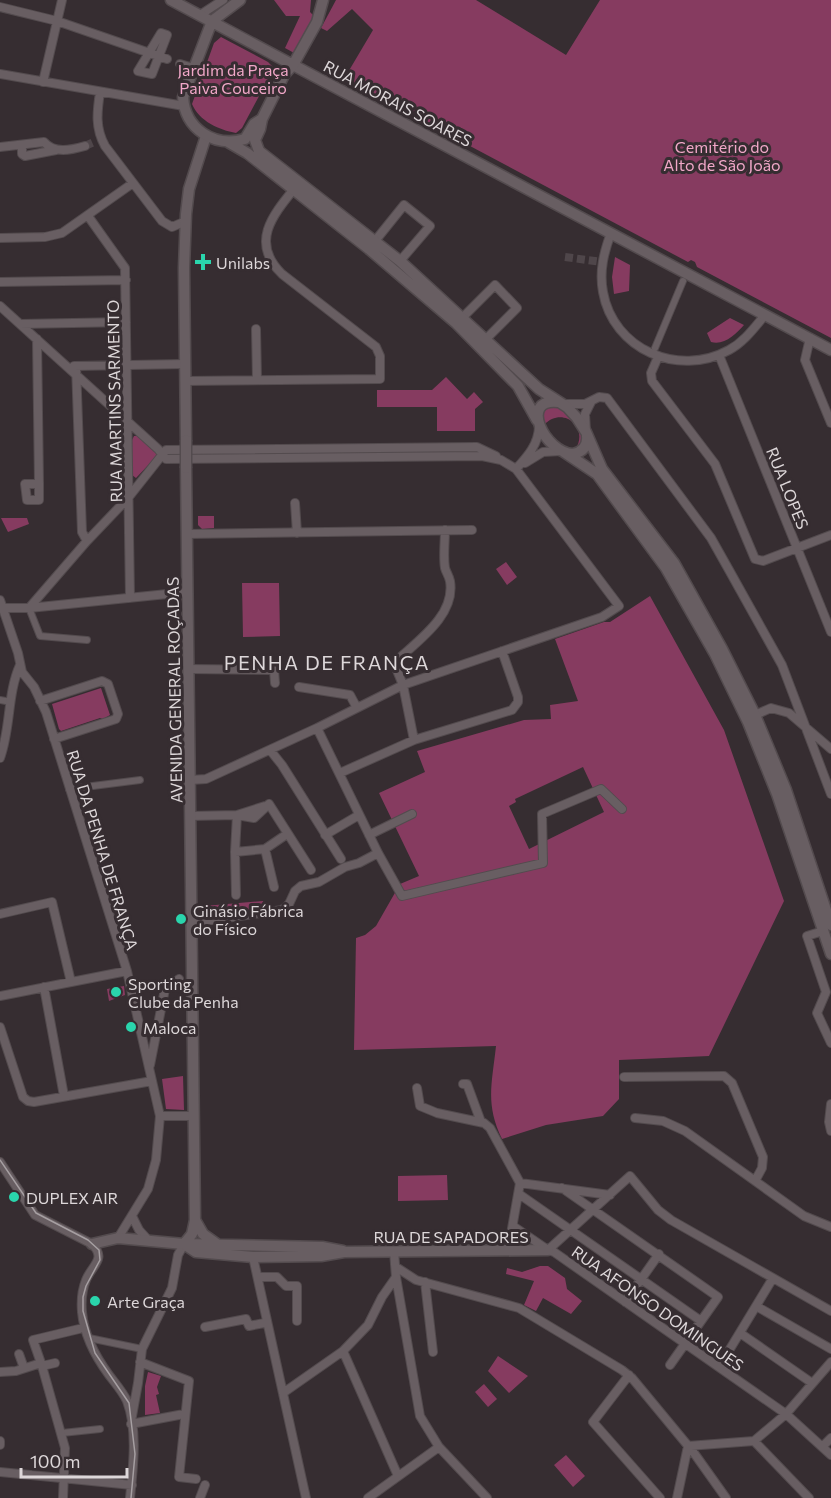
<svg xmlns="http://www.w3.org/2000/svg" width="831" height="1498" font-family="Commissioner,sans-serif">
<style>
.green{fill:#863b60;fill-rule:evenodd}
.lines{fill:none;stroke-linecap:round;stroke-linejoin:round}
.minor-tunnel{stroke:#4f464a;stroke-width:8;stroke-dasharray:8 4;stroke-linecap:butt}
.pedestrian-casing{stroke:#534b4e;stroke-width:8}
.minor-casing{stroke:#534b4e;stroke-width:10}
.tertiary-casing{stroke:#534b4e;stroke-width:13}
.secondary-casing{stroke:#534b4e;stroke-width:13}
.pedestrian{stroke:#685e62;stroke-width:6}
.minor{stroke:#685e62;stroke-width:8}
.tertiary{stroke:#685e62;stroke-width:10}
.secondary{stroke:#685e62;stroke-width:10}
.tram{stroke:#a69fa2;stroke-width:1.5}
.tertiary-bridge-casing{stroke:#534b4e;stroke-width:13;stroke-linecap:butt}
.tertiary-bridge{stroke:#685e62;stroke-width:10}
.poi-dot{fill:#2ad5ac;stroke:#362d31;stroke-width:2}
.labels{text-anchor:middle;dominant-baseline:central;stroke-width:6;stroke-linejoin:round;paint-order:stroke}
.park-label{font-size:16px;fill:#f1a7c8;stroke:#362d31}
.street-label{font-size:16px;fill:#ddd7d9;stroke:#362d31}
.poi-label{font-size:16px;fill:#ddd7d9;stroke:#362d31;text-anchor:start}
.quarter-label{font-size:20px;letter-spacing:1.5px;fill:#ddd7d9;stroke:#362d31}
</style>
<rect width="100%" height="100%" fill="#362d31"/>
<path class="green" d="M274,0H311L310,12L315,17L296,54L285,48L300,16H286Z
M336,0H476L566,55L600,0H831V338L697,267L695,262L691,260L688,262L344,79L373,30L352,9L327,31L321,28Z
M221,37L268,62L273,67L272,72L242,128L236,133C219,130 199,121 192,104L214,43Z
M615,257L630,265L629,291L614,294L612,277Z
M730,318L744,325C736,334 724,346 711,342L707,333Z
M446,377L467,399L474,392L483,402L475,409V431H437V407H377V390H432Z
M556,406C568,413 582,428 583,442L575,450C590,428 563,405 544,425L541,413L544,408Z
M134,436H138L157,454L155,458L136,478L132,475L131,442Z
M198,516H214V528L202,529L198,525Z
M1,518H27L29,524L8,532Z
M506,562L517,577L507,585L496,569Z
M242,583H279L280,636L243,637Z
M650,596L724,730L784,901L709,1056L619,1060V1099L603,1116L546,1125L502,1139C485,1104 492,1084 496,1046L354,1050L356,938L365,935L376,926L400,884L419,876L379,793L425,772L417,751L524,720L551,719L550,705L578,701L555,639L604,622H610ZM583,767L604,812L529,849L509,806L516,802L515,799Z
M101,688L110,715L103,719L100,718L61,731L59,729L52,704Z
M263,901L265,909L210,916L204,915V906Z
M124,986L125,995L109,1001L107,989Z
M183,1076L184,1110L166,1109L162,1079Z
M447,1175L448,1200L398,1201V1176Z
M540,1266H548L565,1278L567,1289L582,1301L571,1314L543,1298L536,1311L524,1305L534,1281L506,1274L507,1268L522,1272Z
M498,1356L528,1376L509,1393L488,1371Z
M148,1372L161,1376L157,1387L159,1394L156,1395L160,1413L145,1415V1386Z
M484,1384L497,1399L488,1407L475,1392Z
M566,1455L585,1476L573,1487L554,1465Z"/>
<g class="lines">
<path class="minor-tunnel" d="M85,146L94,142
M565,257L602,262"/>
<defs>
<path id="pedestrian" d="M655,348L683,281
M29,608L40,636L87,640
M0,700L11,702
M69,789L140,780
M89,1338L142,1349
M62,1433L100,1429"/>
<path id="minor" d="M0,7L57,21L167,59
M200,15L223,0
M161,33L167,35L152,74L138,71Z
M180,64L193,68
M0,74L184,106
M43,82L62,0
M100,92C97,112 95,128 105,146L162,221L172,227L186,221
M22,145V154L25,156L56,150
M0,147L44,142C54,154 71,150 85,146
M88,216L125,268L130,598
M611,233C604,252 599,271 603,292C613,349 678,378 729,350C744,342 754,328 765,315
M0,238L45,237L62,233L133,183
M375,241L404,205L430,226L400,261
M0,282L126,280
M0,306L158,449L166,459L482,456L501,460L516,469L619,606L602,617L403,685L317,728L206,779L190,780
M463,317L495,285L517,308L485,340
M20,324L126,322
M256,329L257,380
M810,338L805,360L831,423
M37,339L39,484V500H27L25,484H39
M719,355L831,632
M658,357L651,373L652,381L715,464L755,559L763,561L831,535
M74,366L185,364
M76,366L82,532L87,541
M185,381L380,379V356L376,347L282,274C250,243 272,216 294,189
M563,404H585L599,397L607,398L711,538L729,570L782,665L831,794
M586,431L585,414L591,402
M525,463L543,452L561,451
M516,469C527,457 539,444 539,426
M295,503L297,533
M187,534L472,530
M0,600L18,653L22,672L34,687L46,712L127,971L160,1116L156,1160L148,1189L118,1238
M3,608H29L187,592
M29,608L87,541L128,498L166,450L477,447L496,456
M188,669L274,670L275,683
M299,687L350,695L357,708
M40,701L102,681L108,684L118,714L116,719L54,739
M755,715L771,708L789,713L831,749
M317,728L378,853L402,896L543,863L542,814L601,789L622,809
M414,740L403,685L394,663C416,642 456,616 450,581C449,576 446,572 445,568C443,556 445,542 445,530
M270,750L282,765L341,859
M0,758C11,728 7,694 20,665
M340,773L414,740L512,710L518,702V697L502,651
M269,804L311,870
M190,816L237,815L265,806
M325,835L359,815
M369,835L412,814
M265,849L274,887
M235,852L265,849L287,834
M236,895L235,852L237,815L254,818L269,804
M0,914L52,902L71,982
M191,923L282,910L289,904L295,891L301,886L319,882L345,867L359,863L378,853
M823,931L807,936L826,992L817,1013L831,1043
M44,987L64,1096
M0,996L127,971
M0,1027L23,1097L28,1101L34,1102L152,1081
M150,1065L165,989L179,979
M624,1077L724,1076L732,1083L763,1157L762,1168L755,1181
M463,1084H467L481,1122
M417,1088L420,1106L437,1113L484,1123L490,1128L520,1183L508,1251
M831,1104L829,1122L831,1131
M160,1116H194
M635,1118L663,1121L685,1131L804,1216L831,1227
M0,1162L35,1215L92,1244C107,1259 92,1265 86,1280C82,1290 81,1301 82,1312C84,1335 95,1356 109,1375C115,1383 123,1392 127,1401C138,1430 133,1468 130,1498
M520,1183L610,1195
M562,1188L718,1297L670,1365
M519,1194L701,1321
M132,1216L139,1230L149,1241
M513,1226L548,1250L554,1252L786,1414L831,1455
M548,1250L630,1176L658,1210L671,1220L831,1311
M253,1257L306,1498
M396,1267L416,1280L519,1308L622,1370L632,1378L694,1453L726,1498
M258,1277H277L286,1286H297V1321
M396,1277L420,1416L439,1447L487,1498
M425,1282L433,1352
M625,1302L659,1254
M756,1306L831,1349
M205,1327L246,1319L249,1326L264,1323
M740,1333L812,1383
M343,1351L398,1476
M19,1354L24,1368
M140,1362L189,1381L179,1477L196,1479
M55,1363L42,1366L33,1340L79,1329
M42,1366L65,1448L63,1498
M719,1367L773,1278
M0,1372L16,1371L41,1363
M629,1375L593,1422L660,1498
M283,1393L343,1351L368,1325L382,1297L396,1277L394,1251
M132,1416L138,1383L142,1349L172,1288L178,1255L184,1244
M131,1424L184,1414
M0,1441V1445
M754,1441L809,1498
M688,1446L754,1441L786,1414L831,1362
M822,1447L831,1438
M0,1472L132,1485
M200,1498L205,1485
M368,1498L439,1447
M677,1498L688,1446"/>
<path id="tertiary" d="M293,65L831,350
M186,440L184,268L186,214L189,189L206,136
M195,1220L203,1234L217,1244
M92,1244L118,1238L184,1244L322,1247L343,1251
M184,1244L192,1234L195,1220L186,468
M184,1244L196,1252L253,1257L321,1256L344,1252L548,1250"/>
<path id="secondary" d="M171,0L293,65
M240,0L212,21L183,97C185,129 214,148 245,139L254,124L262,119L284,75L293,65L317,22L323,0
M262,119L260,129L255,140L259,151L400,261L539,389L567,407L577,418L586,432L602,469L674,563L722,649L755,715L786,790L831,925
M228,142L247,153L369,249L456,323L518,386L537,420
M558,402C518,398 545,453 573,454C583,452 588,446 587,436
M564,452L597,474L666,568L715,654L748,722L777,794L831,954"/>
</defs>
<use href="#pedestrian" class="pedestrian-casing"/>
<use href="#minor" class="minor-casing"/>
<use href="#tertiary" class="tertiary-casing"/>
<use href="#secondary" class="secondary-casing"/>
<use href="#pedestrian" class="pedestrian"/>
<use href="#minor" class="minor"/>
<use href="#tertiary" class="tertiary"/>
<use href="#secondary" class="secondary"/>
<path class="tram" d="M0,1160L36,1213L88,1240L99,1250L100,1260L86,1286L83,1297V1311L95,1353L129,1403L135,1454L131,1498"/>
<defs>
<path id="tertiary-bridge" d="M186,440V468"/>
</defs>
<use href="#tertiary-bridge" class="tertiary-bridge-casing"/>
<use href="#tertiary-bridge" class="tertiary-bridge"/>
</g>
<g class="poi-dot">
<path d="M200 253h6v6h6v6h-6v6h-6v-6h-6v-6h6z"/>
<circle cx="181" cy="919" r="6"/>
<circle cx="116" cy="992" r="6"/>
<circle cx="131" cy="1027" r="6"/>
<circle cx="14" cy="1197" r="6"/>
<circle cx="95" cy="1301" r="6"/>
</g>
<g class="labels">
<g class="park-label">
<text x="233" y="69">Jardim da Praça<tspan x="233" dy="18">Paiva Couceiro</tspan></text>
<text x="722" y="146">Cemitério do<tspan x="722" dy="18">Alto de São João</tspan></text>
</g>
<g class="street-label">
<text transform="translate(398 103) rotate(28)">RUA MORAIS SOARES</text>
<text transform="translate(114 401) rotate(-91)">RUA MARTINS SARMENTO</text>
<text transform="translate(788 488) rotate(68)">RUA LOPES</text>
<text transform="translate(174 690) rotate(-91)">AVENIDA GENERAL ROÇADAS</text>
<text transform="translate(103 850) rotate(73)">RUA DA PENHA DE FRANÇA</text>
<text x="451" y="1236">RUA DE SAPADORES</text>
<text transform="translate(658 1308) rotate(35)">RUA AFONSO DOMINGUES</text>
</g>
<g class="poi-label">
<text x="216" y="262">Unilabs</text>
<text x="193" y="910">Ginásio Fábrica<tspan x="193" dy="18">do Físico</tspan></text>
<text x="128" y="983">Sporting<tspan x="128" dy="18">Clube da Penha</tspan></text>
<text x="143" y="1027">Maloca</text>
<text x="26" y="1197">DUPLEX AIR</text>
<text x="107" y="1301">Arte Graça</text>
</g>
<g class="quarter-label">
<text x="327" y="662">PENHA DE FRANÇA</text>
</g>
</g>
<path d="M21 1468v9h106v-9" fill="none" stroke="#ddd7d9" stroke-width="3"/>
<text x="30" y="1468" font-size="18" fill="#ddd7d9" stroke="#362d31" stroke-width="4.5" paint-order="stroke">100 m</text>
</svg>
